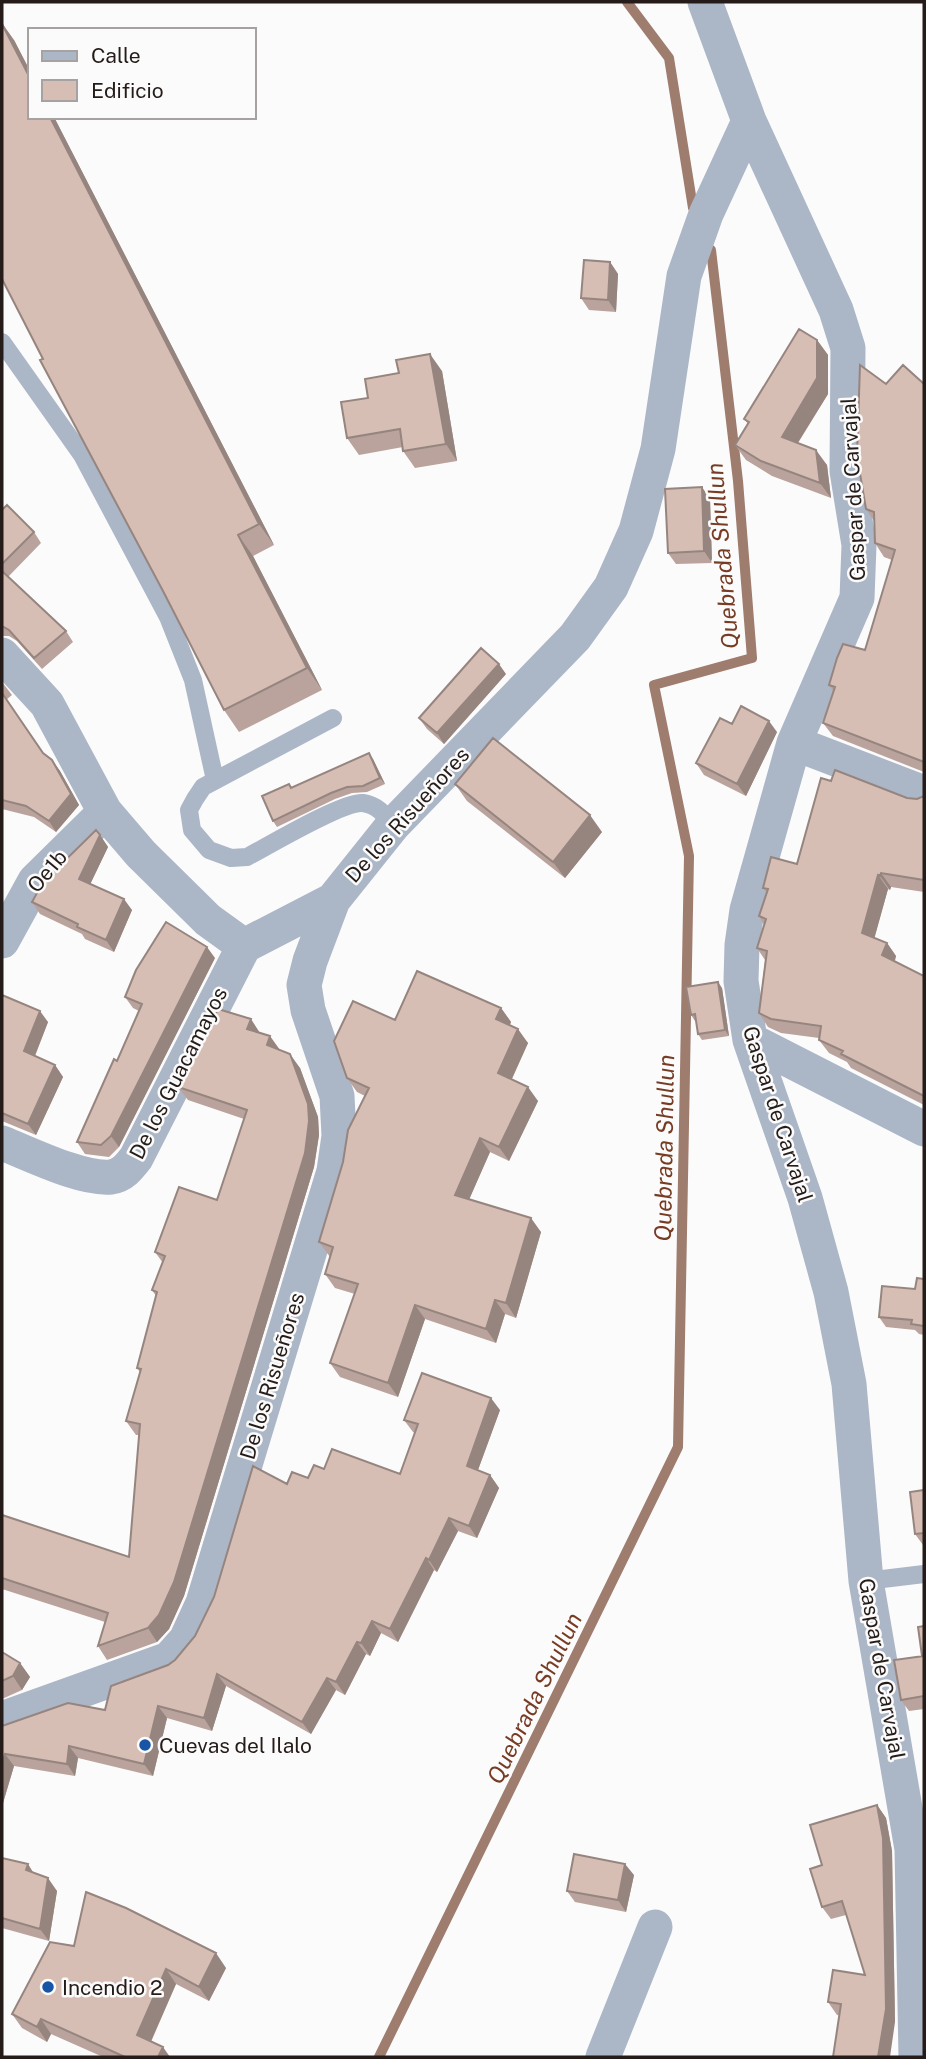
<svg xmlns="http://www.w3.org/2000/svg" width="926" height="2059" font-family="'Public Sans',sans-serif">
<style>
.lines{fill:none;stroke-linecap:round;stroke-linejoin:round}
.stream{stroke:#9e7c6e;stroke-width:10}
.lane{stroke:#abb6c7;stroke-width:18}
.street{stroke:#abb6c7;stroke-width:35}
.wall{fill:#b9a39c}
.shaded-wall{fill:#96857f}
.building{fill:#d7beb5;stroke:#96857f;stroke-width:2}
.poi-dot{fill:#1855a6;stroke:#fbfbfb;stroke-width:2.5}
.labels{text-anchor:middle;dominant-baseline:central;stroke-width:5;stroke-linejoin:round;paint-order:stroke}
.street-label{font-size:21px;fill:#251c19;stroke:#fbfbfb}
.poi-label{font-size:21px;fill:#251c19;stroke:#fbfbfb;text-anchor:start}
.water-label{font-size:23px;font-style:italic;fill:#763c24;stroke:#fbfbfb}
</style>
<rect width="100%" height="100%" fill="#fbfbfb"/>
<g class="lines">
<path class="stream" d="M627,2L669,58L693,208
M379,2057L678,1447L689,856L654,685L752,658L738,481L711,250"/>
<path class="lane" d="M2,342L82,455L168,617L193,680L215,780
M333,718L203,787L195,799L189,810L192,830L209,850L231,858L247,857C268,846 343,801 363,803C377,805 384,814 393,825
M866,1581L924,1574"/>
<path class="street" d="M705,2L749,121L836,310L848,348L847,471L859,545L857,598L794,743L747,910L742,945L741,981L750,1040L805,1198L831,1292L849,1384L866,1581L912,1849L916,2057
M2,655L47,704L105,812L141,854L208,920L244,946
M794,743L924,793
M2,941L35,881L105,812
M750,1040L924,1129
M2,1143C30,1154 82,1180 111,1177C123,1175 129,1167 136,1158L244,946L333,900
M2,1719L169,1659L186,1640L203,1603L334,1171L339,1136L337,1096L308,1010L304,985L310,961L333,900L393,825L575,637L611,587L636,531L658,449L684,276L706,214L749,121
M603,2057L655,1927"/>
</g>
<path class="wall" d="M14,40L30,71V117H54L274,545L253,556L322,690L239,732L224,710L43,359Z
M610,262L618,274L616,312L589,310L581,298Z
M817,340L828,355V394L798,443L827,465L831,498L772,476L746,460L735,445L748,424L744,419Z
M442,371L457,461L415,468L403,451V447L359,455L347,438L368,398Z
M886,384H924V772L833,736L823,723L834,692L829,685L865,650L892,560L884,557L875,543L874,521L866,509Z
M710,499L712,563L676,564L668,553Z
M2,510L34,532L41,543L8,577L66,631L73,642L42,669L17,641L9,636H2Z
M506,674L444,744L427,729L419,718Z
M2,682L12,695L6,700L43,754L52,760L60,771L79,805L56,832L34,817L2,809Z
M732,724L777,732L746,796L704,775L696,763Z
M373,759L385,784L367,792L352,793L335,799L277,827L273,821L292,788Z
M455,784L602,832L565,878L467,801Z
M924,796V892L891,887L890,890L888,889L874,938L887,943L896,956L895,961L924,976V1105L851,1068L847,1062L829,1053L819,1040V1038L781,1033L768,1027L759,1013L765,960L757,948L764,925L759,916L767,893L763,888L797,864L907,798L917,799Z
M100,835L108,847L90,884L132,910L114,952L85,939L82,934L40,914L32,902Z
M215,958L119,1147L109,1157L85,1154L77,1142L117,1061L139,1011L133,1008L125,997Z
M722,988L729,1036L702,1040L698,1034L696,1021H695L691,1015Z
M2,995L48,1022L35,1056L55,1065L63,1077L36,1135L2,1121Z
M501,1008L511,1022L510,1025L528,1043L512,1079L538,1101L509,1161L490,1152L469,1199L541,1232L516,1318L505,1314L496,1343L425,1319L398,1397L340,1377L330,1363L355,1294L335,1288L325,1274L330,1257L319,1242L365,1096L357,1092L347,1078L395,1020Z
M260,1033L300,1068L318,1117L319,1135L314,1167L184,1596L169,1629L157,1642L107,1660L98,1646L105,1622L2,1589V1515L129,1557L139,1435H136L126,1421L140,1372L137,1368L156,1296L152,1290L163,1263L155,1252L217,1200L244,1119L188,1100L178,1087Z
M924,1279V1335L919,1334L915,1330L886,1327L879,1317L915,1289Z
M500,1410L478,1470L490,1475L499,1488L477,1538L458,1531L437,1572L434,1570L398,1642L381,1633L370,1656L366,1654L345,1695L336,1690L311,1734L226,1686L212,1731L167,1718L153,1776L78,1758L75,1776L14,1766L3,1803H2V1726L105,1710L175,1660L195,1636L287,1484L308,1478L324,1469L400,1474L415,1433L413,1432L404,1420Z
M924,1490V1545H923L915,1534Z
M924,1626V1709L909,1711L901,1700L922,1656Z
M2,1652L20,1663L30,1677L22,1690L2,1699Z
M877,1805L886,1818L892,1851L895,2022L837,2015L828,2002L865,1975L846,1915L831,1919L822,1907V1865Z
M2,1858L33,1873L57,1891L49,1941L2,1928Z
M634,1875L626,1912L575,1902L567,1891Z
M74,1946L226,1968L209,2001L176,1984L151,2042L170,2057H103L51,2034L47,2042L22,2028L12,2014Z"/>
<path class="shaded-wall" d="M2,23L14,40L30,71V78Z
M50,117H54L274,545L259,524Z
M610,262L618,274L616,312L608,300Z
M817,340L828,355V394L792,452L782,437Z
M430,354L442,371L457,461L446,444Z
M816,450L827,465L831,498L820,483Z
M702,487L710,499L712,563L704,551Z
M238,535L253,556L322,690L307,668Z
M499,664L506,674L444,744L437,733Z
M769,721L777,732L746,796L737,784Z
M369,753L373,759L385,784L380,778Z
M52,760L60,771L79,805L56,832L49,821Z
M590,815L602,832L565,878L553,862Z
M100,835L108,847L87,891L79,879Z
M881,873L891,887L890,890L880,876Z
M878,875L888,889L872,947L862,933Z
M124,899L132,910L114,952L106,940Z
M887,943L896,956L892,969L882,955Z
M207,947L215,958L119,1147L111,1136Z
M718,982L722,988L729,1036L725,1030Z
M501,1008L511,1022L506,1033L496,1019Z
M40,1011L48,1022L32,1063L24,1051Z
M251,1019L260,1033L247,1029Z
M518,1029L528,1043L508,1087L498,1073Z
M270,1036L280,1050L267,1045Z
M290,1054L300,1068L318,1117L319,1135L314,1167L184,1596L169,1629L157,1642L148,1628Z
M55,1065L63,1077L36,1135L28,1124Z
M528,1087L538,1101L509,1161L499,1147Z
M480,1138L490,1152L465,1209L455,1195Z
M531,1218L541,1232L516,1318L506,1303Z
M495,1300L505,1314L496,1343L486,1329Z
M415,1305L425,1319L398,1397L388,1383Z
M491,1398L500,1410L475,1478L467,1466Z
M490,1475L499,1488L477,1538L469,1526Z
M449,1518L458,1531L437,1572L429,1560Z
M426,1558L434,1570L398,1642L390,1629Z
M372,1621L381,1633L370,1656L361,1643Z
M357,1642L366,1654L345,1695L336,1682Z
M20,1663L30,1677L22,1690L13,1676Z
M217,1674L226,1686L212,1731L204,1718Z
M327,1678L336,1690L311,1734L302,1722Z
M158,1706L167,1718L153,1776L144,1764Z
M69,1746L78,1758L75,1776L67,1764Z
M5,1754L14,1766L3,1803L2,1801V1765Z
M877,1805L886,1818L892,1851L895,2022L890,2057H878Z
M28,1864L36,1877L26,1870Z
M625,1864L634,1875L626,1912L618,1900Z
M48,1878L57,1891L49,1941L40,1929Z
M216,1953L226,1968L209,2001L199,1987Z
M166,1969L176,1984L147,2050L137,2035Z
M41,2019L51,2034L47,2042L37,2027Z
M163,2047L170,2057H158Z"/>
<path class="building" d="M2,24L30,78V117H50L259,524L238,535L307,668L224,710L163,591L40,360L43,359L2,279Z
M584,260L610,262L608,300L581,298Z
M799,329L817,340V378L782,437L816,450L820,483L761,461L735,445L749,422L744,419Z
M430,354L446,444L403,451L400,429L347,438L341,402L368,398L365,379L399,373L396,360Z
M860,365L886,384L903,365L924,384V762L823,723L835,687L829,685L837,658L843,644L865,650L895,550L875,543L874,512L866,509L857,456Z
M702,487L704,551L668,553L665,489Z
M7,505L34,532L2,564V510Z
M2,571L66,631L34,658L9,630L2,626Z
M481,648L499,664L437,733L419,718Z
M2,693L43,753L52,760L71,794L49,821L26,806L2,800Z
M741,706L769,721L737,784L696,763L720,718L732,724Z
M493,738L590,815L553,862L455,784Z
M369,753L380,778L363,786L347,787L331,793L273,821L262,796L289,784L291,788Z
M835,770L907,798L917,799L924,796V880L881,873L880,876L878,875L862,933L887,943L882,955L924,976V1096L841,1054L843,1051L819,1040L821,1026L771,1019L759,1013L767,951L757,948L766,919L759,916L768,889L763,888L771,857L797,864L821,778L831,781Z
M96,830L100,835L79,879L124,899L106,940L77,927L78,924L32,902L43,882Z
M166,922L207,947L111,1136L101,1145L77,1142L114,1059L117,1061L142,1004L125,997L136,970Z
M417,971L501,1008L496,1019L518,1029L498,1073L528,1087L499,1147L480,1138L455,1195L531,1218L506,1303L495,1300L486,1329L415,1305L388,1383L330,1363L358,1284L325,1274L333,1247L319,1242L343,1162L348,1130L369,1088L347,1078L334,1041L353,1001L395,1020Z
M718,982L725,1030L698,1034L695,1014L691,1015L686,987Z
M2,995L40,1011L24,1051L55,1065L28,1124L2,1113Z
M218,1009L251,1019L247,1029L270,1036L267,1045L290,1054L308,1104L309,1121L305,1153L174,1582L159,1615L148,1628L98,1646L108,1613L2,1578V1515L129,1557L140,1424L126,1421L141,1369L137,1368L157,1292L152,1290L165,1256L155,1252L179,1187L217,1200L247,1110L178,1087Z
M917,1278L924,1279V1326L911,1324L912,1320L879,1317L882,1286L915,1289Z
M422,1373L491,1398L467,1466L490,1475L469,1526L449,1518L429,1560L426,1558L390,1629L372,1621L361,1643L357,1642L336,1682L327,1678L302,1722L217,1674L204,1718L158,1706L144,1764L69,1746L67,1764L5,1754L2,1765V1726L68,1703L105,1710L111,1686L168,1665L175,1660L195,1636L214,1597L253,1466L287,1484L292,1472L308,1478L314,1465L324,1469L332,1449L400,1474L418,1424L404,1420Z
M924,1490V1533L915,1534L910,1492Z
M924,1626V1656H922L918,1627Z
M2,1652L20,1663L13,1676L2,1681Z
M924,1656V1696L901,1700L894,1660Z
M877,1805L883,1838L886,2009L878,2057H833L841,2004L828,2002L833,1970L865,1975L842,1901L822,1907L810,1869L822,1865L810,1825Z
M574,1854L625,1864L618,1900L567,1891Z
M2,1858L28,1864L26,1870L48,1878L40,1929L2,1918Z
M86,1892L126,1908L216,1953L199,1987L166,1969L137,2035L163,2047L158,2057H125L41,2019L37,2027L12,2014L50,1942L74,1946Z"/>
<g class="poi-dot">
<circle cx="145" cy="1745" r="7"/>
<circle cx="48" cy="1987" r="7"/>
</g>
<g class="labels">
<g class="street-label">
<text transform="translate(853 489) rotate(-93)">Gaspar de Carvajal</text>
<text transform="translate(407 815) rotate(-48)">De los Risueñores</text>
<text transform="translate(47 871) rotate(-50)">Oe1b</text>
<text transform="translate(178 1073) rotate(-63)">De los Guacamayos</text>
<text transform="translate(778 1114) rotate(72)">Gaspar de Carvajal</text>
<text transform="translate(272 1376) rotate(-73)">De los Risueñores</text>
<text transform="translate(882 1669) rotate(80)">Gaspar de Carvajal</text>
</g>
<g class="poi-label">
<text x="159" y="1745">Cuevas del Ilalo</text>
<text x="62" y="1987">Incendio 2</text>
</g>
<g class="water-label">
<text transform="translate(722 556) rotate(-95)">Quebrada Shullun</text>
<text transform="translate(664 1148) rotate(-89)">Quebrada Shullun</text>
<text transform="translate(534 1698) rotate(-64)">Quebrada Shullun</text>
</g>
</g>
<rect width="926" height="2059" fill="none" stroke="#251c19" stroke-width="7"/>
<rect x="28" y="28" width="228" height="91" fill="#fbfbfb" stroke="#a5a2a1" stroke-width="2"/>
<rect x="42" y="51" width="35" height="10" fill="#abb6c7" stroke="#a5a2a1" stroke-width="2"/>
<text x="91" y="63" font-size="21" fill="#251c19">Calle</text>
<rect x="42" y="80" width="35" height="21" fill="#d7beb5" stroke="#a5a2a1" stroke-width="2"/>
<text x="91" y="98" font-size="21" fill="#251c19">Edificio</text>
</svg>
